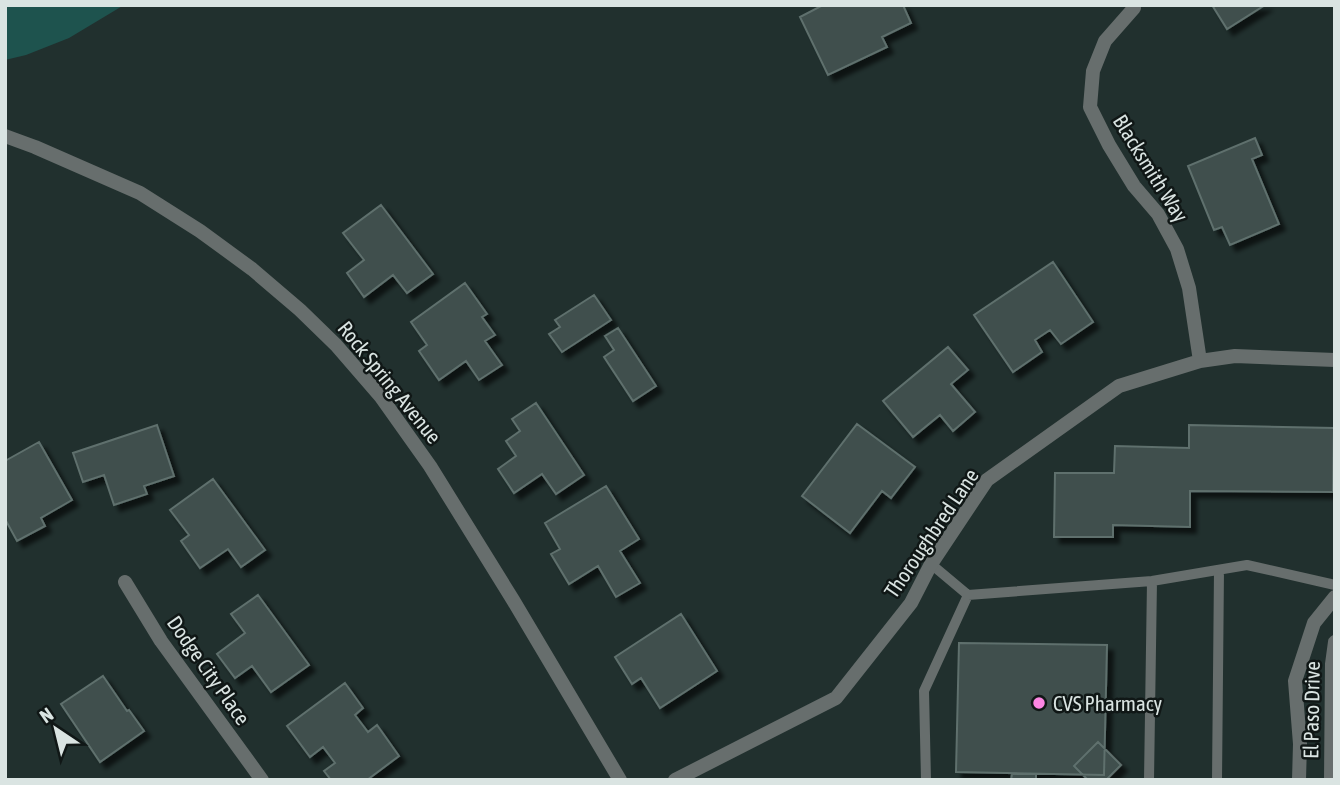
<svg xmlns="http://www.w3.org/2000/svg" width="1340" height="785" font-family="'Asap Condensed',sans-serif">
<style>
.green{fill:#1e534e}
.building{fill:#3f4f4d;stroke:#5f706d;stroke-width:2;filter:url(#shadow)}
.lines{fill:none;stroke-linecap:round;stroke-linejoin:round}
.service{stroke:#676e6d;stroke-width:10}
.minor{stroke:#676e6d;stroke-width:14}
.poi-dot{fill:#fd86e3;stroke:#101716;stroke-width:2.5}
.labels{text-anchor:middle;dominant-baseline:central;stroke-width:5;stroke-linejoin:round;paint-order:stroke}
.street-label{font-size:21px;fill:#dae4e2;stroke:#101716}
.poi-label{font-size:21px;fill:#dae4e2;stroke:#101716;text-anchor:start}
</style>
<defs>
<filter id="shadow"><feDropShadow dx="6" dy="6" stdDeviation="2" flood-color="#0009"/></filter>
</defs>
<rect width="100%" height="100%" fill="#21302e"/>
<path class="green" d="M5,5H124L69,38L26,55L5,60Z"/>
<path class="building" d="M823,5H903L911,23L882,37L887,47L828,75L800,17Z
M1212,5H1265L1227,29Z
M1255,138L1262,155L1252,159L1279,224L1230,245L1222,227L1214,230L1188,166Z
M381,205L433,274L407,293L393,275L364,297L347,273L364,260L343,233Z
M1053,262L1093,322L1061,344L1050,330L1035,340L1042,352L1013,372L974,315Z
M465,283L487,314L482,317L495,335L485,341L502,365L479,380L466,361L439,380L419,351L427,345L411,322Z
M594,295L611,320L562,352L549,334L560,327L555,320Z
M618,328L656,386L633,401L604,357L614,350L605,336Z
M948,347L968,370L951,384L975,412L953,431L940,415L913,437L883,401Z
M536,403L584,475L556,494L542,474L514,493L498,469L516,456L506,441L520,431L512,419Z
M857,424L915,467L891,498L882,491L850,533L802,496Z
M157,425L174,476L144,486L147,494L114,505L104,475L83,482L73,453Z
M1189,425L1334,428L1333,492L1190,491V527L1113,525V537H1054L1055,473H1114L1115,446L1189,448Z
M39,442L72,500L41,518L45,526L17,541L5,519V461Z
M213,479L265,550L241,567L228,549L200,568L181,541L189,535L170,510Z
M606,486L639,539L620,551L640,583L616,597L598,566L569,584L551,554L560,549L545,523Z
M258,595L309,665L271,692L252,666L235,678L217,654L245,633L231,614Z
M681,614L717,671L660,708L641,678L632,684L615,657Z
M959,643L1107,645L1104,775L956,772Z
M103,676L127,711L129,710L144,731L100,762L61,704Z
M345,683L363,708L355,715L368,732L377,725L399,756L367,780H331L324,771L335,763L323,747L310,757L287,726Z
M1098,742L1121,765L1106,780H1088L1074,766Z
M1012,774H1036V780H1011Z"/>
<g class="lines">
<path class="service" d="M931,564L968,595L1152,581L1247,565L1335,585
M926,780L924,691L968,595
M1149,780L1152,581
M1217,780L1219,570"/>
<path class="minor" d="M1134,8L1105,41L1093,71L1090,107L1109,145L1134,186L1158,214L1177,249L1189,288L1200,361
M5,136L35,147L140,193L200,231L252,269L300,310L336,345L381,397L430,466L513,600L620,780
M125,582L161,641L262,780
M675,780L836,698L911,603L931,564L987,480L1119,386L1200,361L1235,356L1335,360
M1299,780L1300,744L1295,681L1314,623L1335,597
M1331,780L1332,664L1335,642"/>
</g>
<circle class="poi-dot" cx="1039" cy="703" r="7"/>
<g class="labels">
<g class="street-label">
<text transform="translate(1151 168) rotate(58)">Blacksmith Way</text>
<text transform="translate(390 382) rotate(51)">Rock Spring Avenue</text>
<text transform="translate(931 533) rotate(-56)">Thoroughbred Lane</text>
<text transform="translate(209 670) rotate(55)">Dodge City Place</text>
<text transform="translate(1311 710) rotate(-89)">El Paso Drive</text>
</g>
<g class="poi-label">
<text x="1053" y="703">CVS Pharmacy</text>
</g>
</g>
<rect width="1340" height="785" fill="none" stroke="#dae4e2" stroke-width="14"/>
<g transform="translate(56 729) rotate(325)" stroke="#101716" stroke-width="5" paint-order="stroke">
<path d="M0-5L12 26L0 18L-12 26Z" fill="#dae4e2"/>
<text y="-10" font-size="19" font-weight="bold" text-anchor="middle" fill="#dae4e2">N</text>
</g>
</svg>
